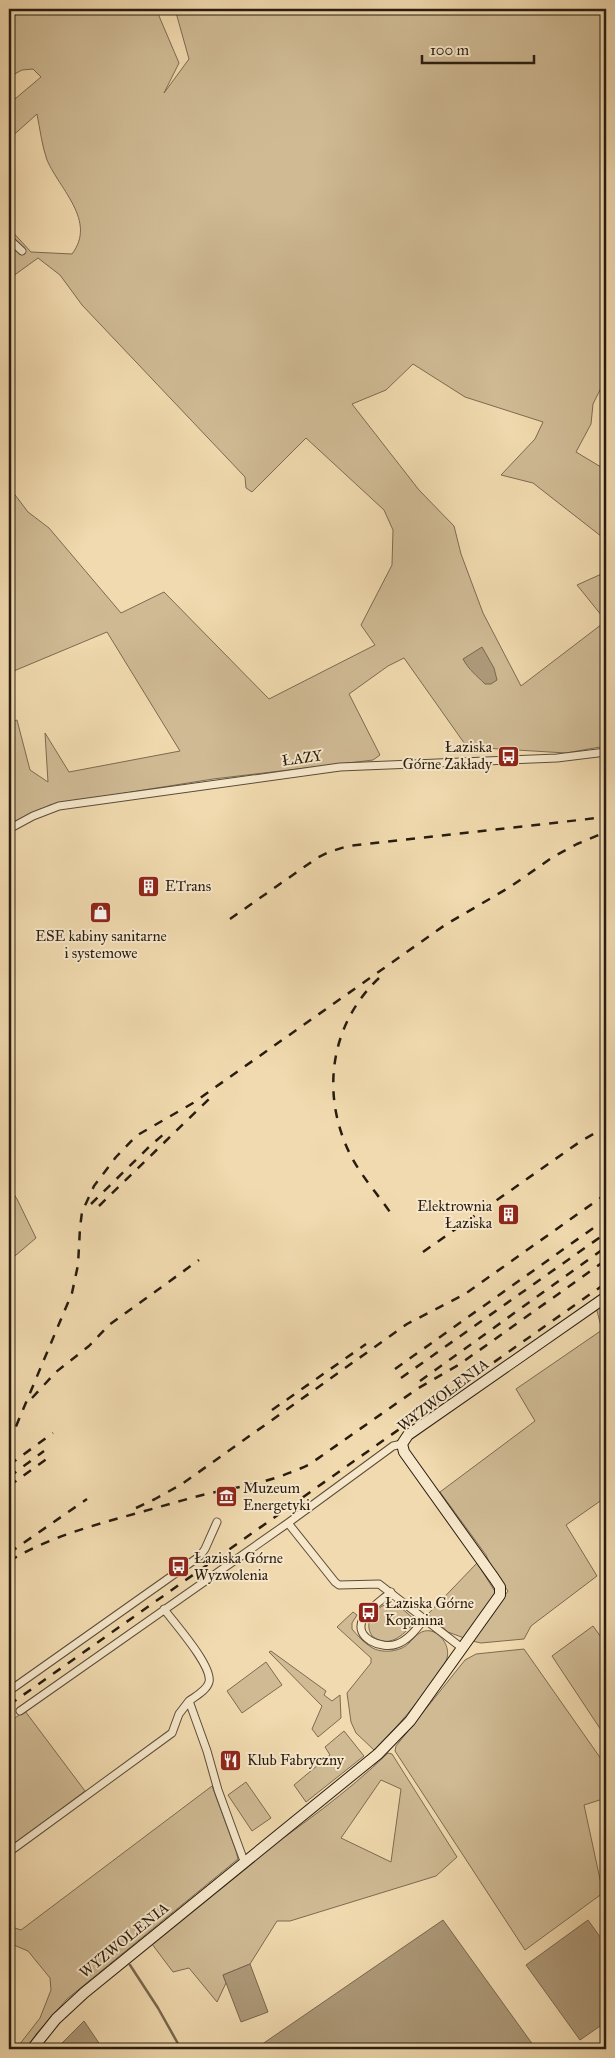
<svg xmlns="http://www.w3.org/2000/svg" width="615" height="2058" font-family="'IM FELL Great Primer',serif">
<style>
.green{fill:#cfba94;stroke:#7c6b52;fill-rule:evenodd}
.water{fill:#ad9979;stroke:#78674f}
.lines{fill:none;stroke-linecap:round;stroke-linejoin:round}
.stream{stroke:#78674f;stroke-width:2.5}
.street-casing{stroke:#5a4c38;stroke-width:9}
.secondary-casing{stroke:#281c10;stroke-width:12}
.street{stroke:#f6e7cb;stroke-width:7}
.secondary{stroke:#f6e7cb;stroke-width:10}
.rail{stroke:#281c10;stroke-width:2.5;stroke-dasharray:9 9;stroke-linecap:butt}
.labels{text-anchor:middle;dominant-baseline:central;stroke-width:4;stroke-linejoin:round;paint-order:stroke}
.poi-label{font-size:15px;fill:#281c10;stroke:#f6e7cb;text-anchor:start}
.street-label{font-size:15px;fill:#281c10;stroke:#f6e7cb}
</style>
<rect width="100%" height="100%" fill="#f1daaf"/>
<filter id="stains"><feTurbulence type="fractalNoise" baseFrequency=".004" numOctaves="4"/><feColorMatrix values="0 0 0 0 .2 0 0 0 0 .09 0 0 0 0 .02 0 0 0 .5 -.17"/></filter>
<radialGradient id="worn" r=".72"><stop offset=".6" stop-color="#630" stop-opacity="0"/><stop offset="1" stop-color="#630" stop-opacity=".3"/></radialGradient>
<path class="green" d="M9,9H156L179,63L164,93L189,59L175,9H606V378L593,404L591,424L576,452L606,470V540L533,483L501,475L535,439L543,422L465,397L413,364L386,390L352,404L419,490L454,526L461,554L483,613L521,686L606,621L577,585L606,572V746L566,753L467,747L404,658L388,666L349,694L380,755L373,760L213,779L50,805L9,827V717L10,722L17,720L30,770L48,782L45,733L69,772L180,751L107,632L9,673V487L28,512L49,528L121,613L164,592L269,699L375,645L361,625L392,565L393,530L384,510L306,438L252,492L246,488L245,477L82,305L60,275L38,258L9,279V228L31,252L72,254C97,221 60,190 47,160C42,146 40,129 37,114L9,139V104L41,77L33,69L22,70L9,77Z
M9,1186L17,1199L36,1238L9,1261Z
M606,1300V1497L566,1525L597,1576L531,1626L524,1639L481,1643L472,1641L448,1632L428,1614L477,1563L501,1601L508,1591L492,1568L486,1555L440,1492L535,1421L516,1389L602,1330L596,1307Z
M384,1605L399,1606L414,1619V1623C402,1636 389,1649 372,1636C364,1623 372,1612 384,1605Z
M353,1612L357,1615L352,1623V1629C357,1635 363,1642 371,1647C381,1654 401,1652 409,1643C416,1636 421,1629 431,1631C442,1634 450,1647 447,1658C446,1663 440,1669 437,1674C419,1702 398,1726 374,1750L356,1733L351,1722L347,1693L371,1663V1658L337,1627Z
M593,1626L606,1644L605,1736L552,1656Z
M524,1649L606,1766V1798L584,1805L603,1893L525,1950L395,1751L396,1746L465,1660L476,1654Z
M271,1651L326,1691L324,1695L332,1701L340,1695L341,1718L318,1737L312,1729L322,1706L269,1652Z
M266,1662L282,1685L242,1713L227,1691Z
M25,1711L85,1791L9,1848V1722Z
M344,1731L364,1756L306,1802L294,1785L330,1755L325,1747Z
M388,1753L392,1754L457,1857L436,1876L290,1921H277L250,1964L223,1975L226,1983L217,2002L189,1968L173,1972L152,1944C186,1916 218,1885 254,1859C300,1826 347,1793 388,1753ZM381,1780L401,1789L391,1862L341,1838Z
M246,1782L271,1818L252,1831L228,1795Z
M212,1786L236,1851L238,1859L67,1999L37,2033L26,2049H16L40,2018L51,1990L50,1978L28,1951L9,1943V1926L21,1930Z"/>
<path class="water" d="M482,647L494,668L497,680L491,684H485C476,675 469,670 463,659Z
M443,1920L536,2049H259L258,2047Z
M588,1920L606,1945V2022L580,2040L526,1965Z
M250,1964L268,2012L241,2022L223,1975Z
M84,2021L103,2049H56Z"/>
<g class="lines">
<path class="stream" d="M130,1965L158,2008L181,2049"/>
<defs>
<path id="street" d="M9,239L22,251
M9,829L33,816L59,806L340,767L557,758L606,752
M288,1523L335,1582L339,1585L379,1584L462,1648
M391,1592C382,1600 369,1608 363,1619C353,1638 382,1650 397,1644C409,1640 417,1628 425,1618
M164,1609C174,1623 213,1666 209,1682C207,1690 196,1696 189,1701
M9,1691L200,1556L205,1549L217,1522
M20,1711L288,1523L393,1446L402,1444
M9,1852L172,1733L179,1714L189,1701L207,1751L218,1790L244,1861"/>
<path id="secondary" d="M32,2049L56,2019L84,1993L378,1754L410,1721L500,1595V1587L494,1578L404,1452L402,1444L408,1435L606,1297"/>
</defs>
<use href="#street" class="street-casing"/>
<use href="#secondary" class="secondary-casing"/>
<use href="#street" class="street"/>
<use href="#secondary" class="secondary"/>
<path class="rail" d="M230,919L317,858L329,852L348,846L606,817
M379,978C329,1025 320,1097 352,1158C363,1178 379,1196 392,1215
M91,1204L150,1146L165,1133
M99,1206L210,1098
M423,1252L581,1141L606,1127
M395,1369L606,1219
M401,1378L606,1233
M420,1381L606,1247
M32,1398L56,1372L89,1346L109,1325L199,1260
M272,1410L366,1344
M9,1443L72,1293L78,1265L80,1228L82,1212L94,1186L116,1157L136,1136L193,1103L445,925L510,887L553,857L577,844L606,832
M9,1465L53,1433
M9,1477L44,1451
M9,1486L48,1458
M136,1508L155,1499L182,1484L407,1324L465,1294L606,1194
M9,1553L87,1499
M9,1561C48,1538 90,1526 134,1514C160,1507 185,1499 211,1493C249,1485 275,1481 310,1464L417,1389L460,1364L606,1260
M9,1705L606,1283"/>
</g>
<defs>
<symbol id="bus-square" viewBox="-11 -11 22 22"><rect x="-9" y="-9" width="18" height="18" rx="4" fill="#8f2418" stroke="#f6e7cb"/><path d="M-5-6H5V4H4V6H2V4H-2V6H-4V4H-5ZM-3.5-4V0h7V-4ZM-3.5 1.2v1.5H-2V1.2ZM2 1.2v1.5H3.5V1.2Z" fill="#fff"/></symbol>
<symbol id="building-square" viewBox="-11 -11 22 22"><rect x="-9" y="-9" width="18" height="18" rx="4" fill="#8f2418" stroke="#f6e7cb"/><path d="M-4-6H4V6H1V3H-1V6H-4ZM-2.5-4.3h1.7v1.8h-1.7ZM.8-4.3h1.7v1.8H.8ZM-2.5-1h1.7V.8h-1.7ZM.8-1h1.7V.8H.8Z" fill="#fff"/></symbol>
<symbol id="shop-square" viewBox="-11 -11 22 22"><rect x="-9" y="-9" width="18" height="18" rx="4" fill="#8f2418" stroke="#f6e7cb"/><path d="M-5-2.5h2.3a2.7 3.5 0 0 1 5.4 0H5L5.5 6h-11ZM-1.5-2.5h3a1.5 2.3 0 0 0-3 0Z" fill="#fff"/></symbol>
<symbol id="museum-square" viewBox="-11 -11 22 22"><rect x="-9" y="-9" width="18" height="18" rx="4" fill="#8f2418" stroke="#f6e7cb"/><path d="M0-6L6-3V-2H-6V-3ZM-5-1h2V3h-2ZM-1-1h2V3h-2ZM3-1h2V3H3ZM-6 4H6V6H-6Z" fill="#fff"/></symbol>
<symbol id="restaurant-square" viewBox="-11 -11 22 22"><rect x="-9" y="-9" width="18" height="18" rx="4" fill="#8f2418" stroke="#f6e7cb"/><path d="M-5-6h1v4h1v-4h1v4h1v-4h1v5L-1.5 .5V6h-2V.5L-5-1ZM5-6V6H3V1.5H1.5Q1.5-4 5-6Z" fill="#fff"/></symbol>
</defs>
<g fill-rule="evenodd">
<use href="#bus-square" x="496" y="744" width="25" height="25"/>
<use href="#building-square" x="136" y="874" width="25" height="25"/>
<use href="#shop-square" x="88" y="900" width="25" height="25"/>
<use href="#building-square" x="496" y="1202" width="25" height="25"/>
<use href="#museum-square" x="214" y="1484" width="25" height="25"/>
<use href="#bus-square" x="166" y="1554" width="25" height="25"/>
<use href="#bus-square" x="356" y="1600" width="25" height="25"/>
<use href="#restaurant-square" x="218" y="1748" width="25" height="25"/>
</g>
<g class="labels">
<g class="poi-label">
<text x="492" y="747" text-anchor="end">Łaziska<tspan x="492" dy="17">Górne Zakłady</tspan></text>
<text x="165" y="886">ETrans</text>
<text x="101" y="936" text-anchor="middle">ESE kabiny sanitarne<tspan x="101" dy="17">i systemowe</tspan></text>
<text x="492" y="1206" text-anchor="end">Elektrownia<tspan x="492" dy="17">Łaziska</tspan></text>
<text x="243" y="1488">Muzeum<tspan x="243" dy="17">Energetyki</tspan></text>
<text x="194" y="1558">Łaziska Górne<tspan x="194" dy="17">Wyzwolenia</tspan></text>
<text x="385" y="1603">Łaziska Górne<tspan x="385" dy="17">Kopanina</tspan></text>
<text x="247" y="1760">Klub Fabryczny</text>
</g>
<g class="street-label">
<text transform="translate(302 758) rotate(-8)">ŁAZY</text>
<text transform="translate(443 1395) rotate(-37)">WYZWOLENIA</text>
<text transform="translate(124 1940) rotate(-39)">WYZWOLENIA</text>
</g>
</g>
<rect width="615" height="2058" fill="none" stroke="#f1daaf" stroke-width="30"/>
<rect x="10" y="10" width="595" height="2038" fill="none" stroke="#281c10" stroke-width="2.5"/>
<rect x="15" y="15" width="585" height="2028" fill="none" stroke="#281c10"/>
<path d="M422 55v8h112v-8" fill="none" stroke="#281c10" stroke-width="2.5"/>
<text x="430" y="55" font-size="15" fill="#281c10" stroke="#f6e7cb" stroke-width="4" paint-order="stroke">100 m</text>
<rect width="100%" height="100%" filter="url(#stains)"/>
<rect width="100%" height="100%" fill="url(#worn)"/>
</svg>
